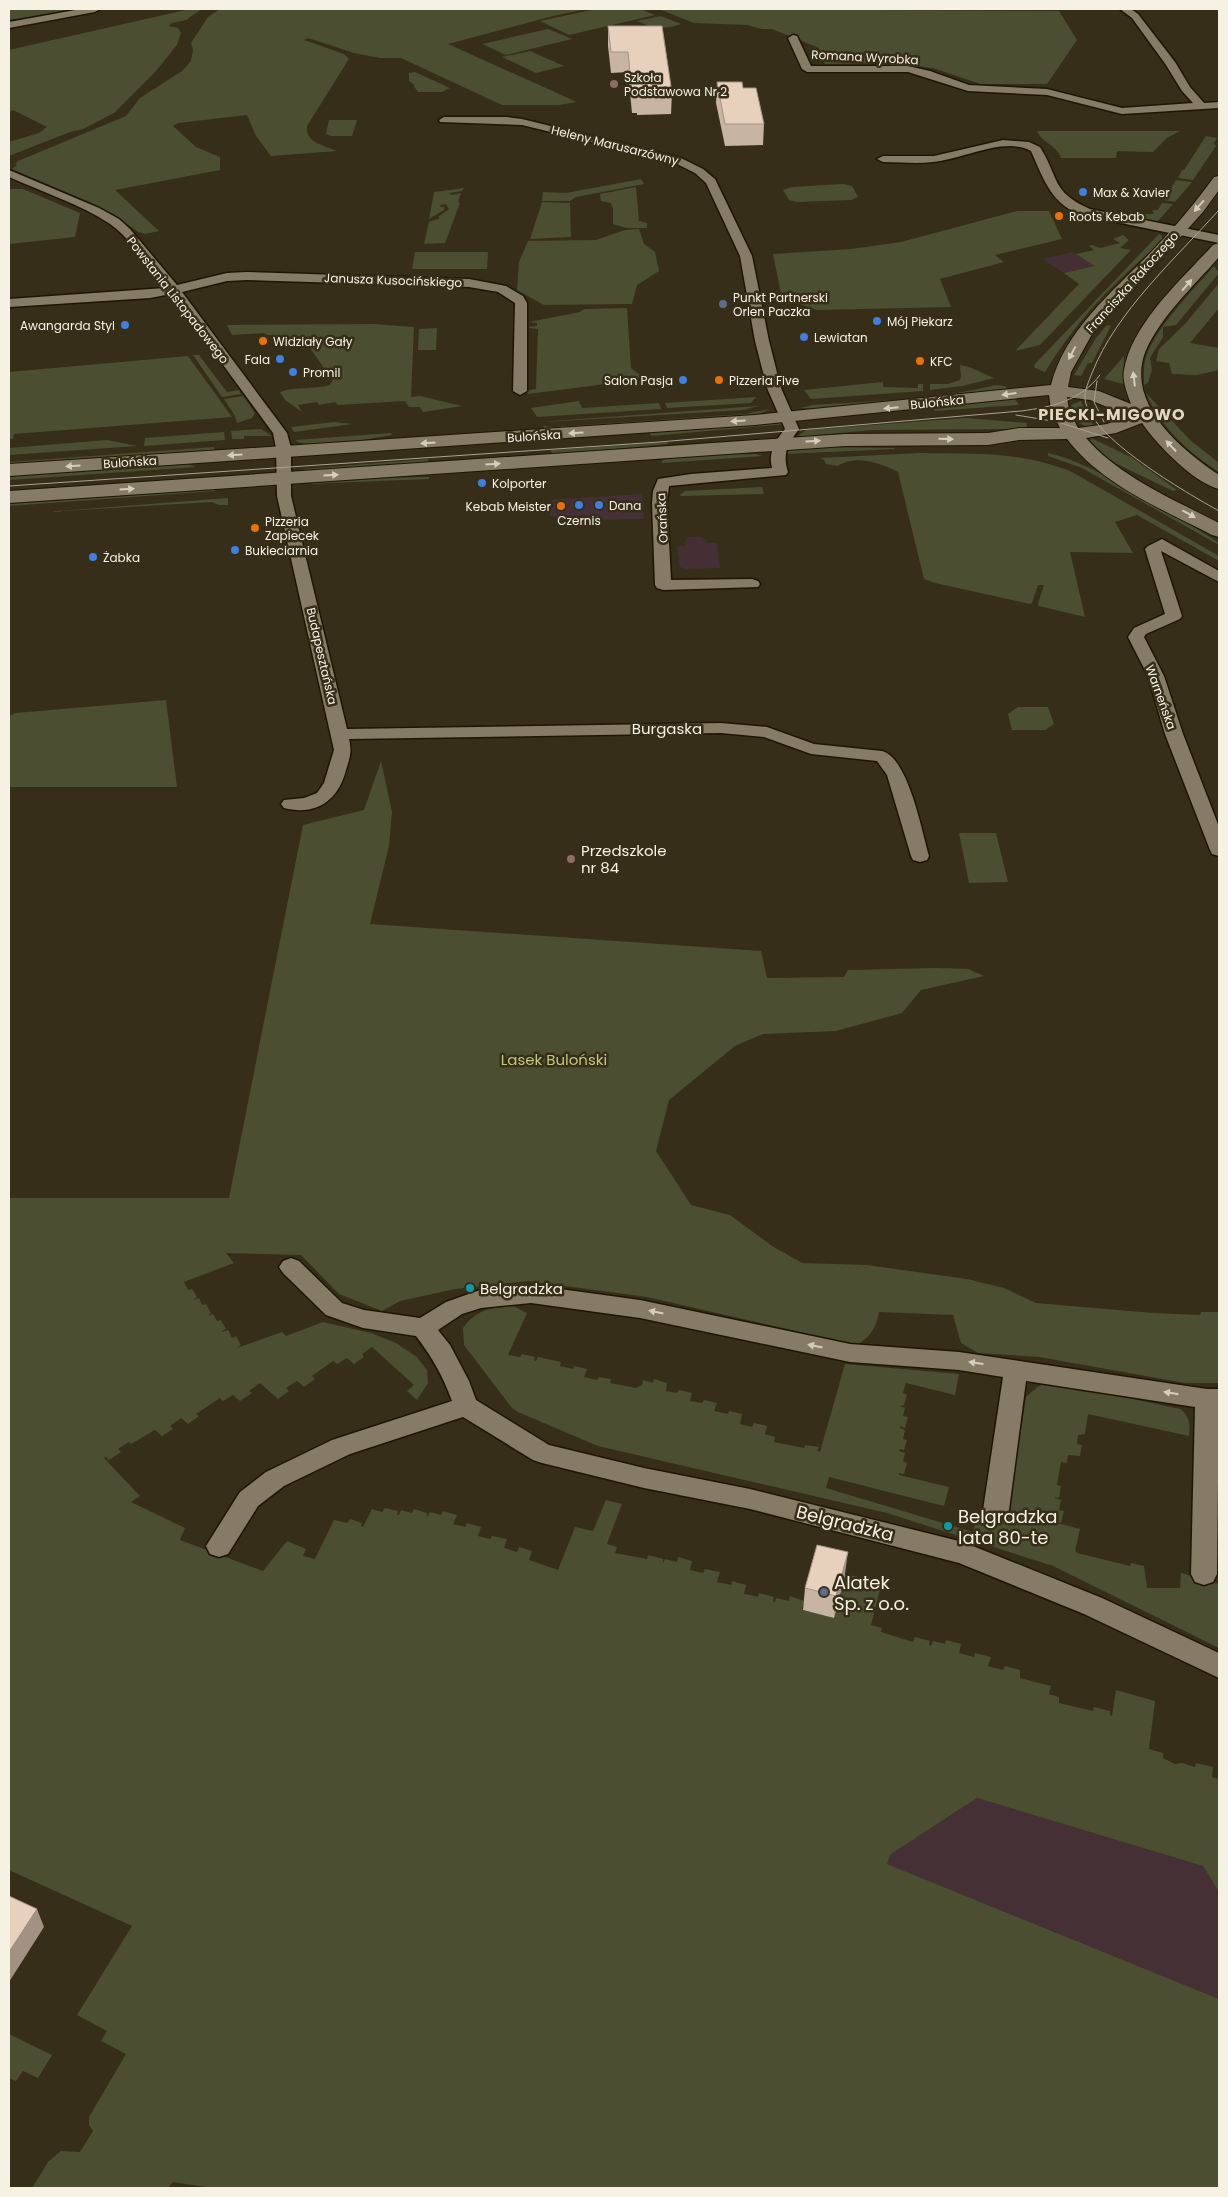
<svg xmlns="http://www.w3.org/2000/svg" width="1228" height="2197" font-family="Poppins,sans-serif">
<style>
.commercial{fill:#443035}
.industrial{fill:#443034}
.green{fill:#4b4e30}
.lines{fill:none;stroke-linecap:round;stroke-linejoin:round}
.street-casing{stroke:#1e1603;stroke-width:3}
.secondary-casing{stroke:#1e1603;stroke-width:2}
.street{fill:#867b64;fill-rule:evenodd}
.secondary{fill:#867b64;fill-rule:evenodd}
.tram{stroke:#aaa392;stroke-width:1}
.wall{fill:#c7b4a3}
.shaded-wall{fill:#a29284}
.building{fill:#e7d1bd;stroke:#a29284}
.oneway{fill:#d5cebe}
.education-dot{fill:#8d6e63;stroke:#372e19;stroke-width:2}
.shop-dot{fill:#3f7fe0;stroke:#372e19;stroke-width:2}
.food-dot{fill:#e8710a;stroke:#372e19;stroke-width:2}
.service-dot{fill:#5c6f8a;stroke:#372e19;stroke-width:2}
.culture-dot{fill:#0f9aa8;stroke:#372e19;stroke-width:2}
.labels{text-anchor:middle;dominant-baseline:central;stroke-width:5;stroke-linejoin:round;paint-order:stroke}
.far-street-label{font-size:12px;fill:#f7f1e4;stroke:#372e19}
.far-poi-label{font-size:12px;fill:#f7f1e4;stroke:#372e19;text-anchor:start}
.street-label{font-size:15px;fill:#f7f1e4;stroke:#372e19}
.poi-label{font-size:15px;fill:#f7f1e4;stroke:#372e19;text-anchor:start}
.park-label{font-size:15px;fill:#bfc77b;stroke:#372e19}
.far-district-label{font-size:16px;font-weight:bold;letter-spacing:1px;fill:#e3d7bd;stroke:#372e19}
.near-poi-label{font-size:18px;fill:#f7f1e4;stroke:#372e19;text-anchor:start}
.near-street-label{font-size:18px;fill:#f7f1e4;stroke:#372e19}
</style>
<rect width="100%" height="100%" fill="#372e19"/>
<path class="commercial" d="M640,494L643,497L644,519L573,520L550,516L551,500Z
M977,1798L1203,1866L1219,1892V1999L887,1864L891,1854Z"/>
<path class="industrial" d="M1073,252L1096,266L1064,273L1042,259Z
M689,537H702L708,543H717L720,568L685,569L680,567L677,546H687L684,543Z"/>
<path class="green" d="M9,9H76L9,20Z
M190,9H202L186,20L172,23L169,26L178,28L181,33L177,45L156,71L114,113L83,129L70,132L9,156V142L39,133L47,127L13,110L9,112V50Z
M220,9H587L553,16L448,44L577,102L559,105H502L401,58H380L354,53L308,38L304,40L344,54L349,59L307,126C305,143 325,146 337,151L271,156L256,136L247,115L178,123L173,126L196,147L220,157V170L115,190L159,231L145,234L138,232L115,215L89,202L12,169L17,165L15,164L18,161L126,116L140,98L182,71L191,61L193,50L191,43L208,17Z
M596,9H640L655,15L569,35L540,21Z
M659,9L1059,11L1077,40L1047,84H981L933,68L893,63L825,64L819,48L772,29H762L747,25L694,23Z
M661,16L681,24C663,30 654,29 637,21Z
M548,29L572,39L506,55L482,44Z
M530,51L564,66L536,73L502,57Z
M415,72L450,88L442,92H418L413,85H415L409,81V73Z
M329,120H357L352,136H331L326,134Z
M1037,131H1180L1167,138L1153,152L1117,151L1116,158H1059L1061,157C1054,143 1042,143 1037,131Z
M1206,136L1217,138L1214,143L1216,146L1193,180L1178,178L1182,170L1170,169L1184,170Z
M641,179L644,184L576,197L570,201H542L543,192L566,193Z
M1176,180L1192,182L1175,202L1164,200Z
M843,184L852,186L858,197L851,200L797,202L789,200L783,190L792,187Z
M636,187L639,221L647,223V228H626L613,224V209L611,203L601,201L600,194Z
M464,188L462,191L449,193L452,195L461,193L458,202L460,203L445,243L424,244L429,222L440,218L438,217L449,209L446,204L440,205L441,207H444V210L429,219L434,192Z
M9,189H23L80,213L75,237L9,244Z
M542,202L570,203L571,237L530,239Z
M1162,203L1173,204L1156,223L1108,212L1116,211L1120,214H1154L1152,210H1158Z
M1017,211H1049L1062,239L995,255L1004,262L940,279L951,307L817,310L800,304H783L773,254L851,249L901,242Z
M639,229L644,244L655,252L659,271L637,285L632,304L544,305L517,290L519,262L528,241L596,240L625,230Z
M1159,234L1162,236L1163,241C1117,279 1076,320 1045,372L1035,368L1034,365Z
M1123,235L1129,240L1120,248L1131,250L1040,345L1015,351L1079,284L1064,273L1095,266L1076,254L1094,250L1089,246L1092,245L1100,248L1120,243L1113,239Z
M415,252H488L487,269H412Z
M1214,266L1219,273L1176,325L1163,327V337L1150,358L1152,370L1148,383L1144,385C1144,374 1143,364 1147,354C1158,325 1193,290 1214,266Z
M1219,283V308L1190,343L1219,348V370L1197,375L1172,374L1169,363L1156,361L1159,349L1185,324Z
M627,308L631,368L643,377L598,385L528,394L526,391L536,389L538,329L529,328V327L537,326V323L529,322L580,312L584,309Z
M373,324L414,327L411,397L420,396L462,406L423,412L420,407H409L405,401L338,405L335,402L319,405L317,402L298,405L302,412L285,400L280,392C295,386 314,390 330,385L338,370L324,368L303,338L267,335L264,333L232,335L227,325Z
M1107,325L1111,326L1092,363H1088L1081,376L1074,375L1096,338Z
M437,328L436,350H418L419,329Z
M193,355H199L227,392L239,390L241,394L222,397Z
M188,356L232,417L14,434L13,439H9V372Z
M1124,356L1123,384L1104,379Z
M960,365L969,367L994,378L962,386L930,390V384H948L960,380L961,376Z
M883,382V387L918,388V384H923V391L811,399L804,390Z
M995,385L1005,386L1008,389L912,401L819,409L800,408L813,405C874,401 937,400 995,385Z
M1146,393L1190,440L1219,463V472C1188,452 1161,428 1146,393Z
M243,396L255,413L252,418L237,423L235,416L224,399Z
M756,397L751,403L667,408L665,403Z
M1014,398L1019,405L935,411L933,409Z
M579,401L582,408L659,403L661,409L537,417L531,408Z
M1081,401L1086,414L1095,427L1085,426L1075,420L1071,405Z
M759,406L742,410L545,422L552,421Z
M770,409L759,414L545,429L543,426L552,427L745,414Z
M966,418L1027,423L1026,429L872,430L797,437L806,430Z
M780,421L787,424L651,436L649,431Z
M334,422L353,424L294,432L291,427Z
M261,429L272,436H244V439H232L231,431Z
M224,432L225,440L144,446L145,438Z
M391,433L392,435C373,438 308,451 295,440Z
M1093,439L1131,457L1177,490L1173,491L1117,464L1104,455L1089,440Z
M107,440L137,446L9,455V448Z
M667,442L668,444L552,455L551,450Z
M214,447L215,451L9,465V462Z
M817,447L894,448L895,449L785,454L789,450Z
M920,453C976,454 1019,451 1072,472L1219,556V561L1137,515L1115,522L1133,553L1070,552L1085,617L1039,606L1038,604L1044,585H1038L1032,603L1030,604L935,583L924,579L898,472C881,463 855,454 838,466L826,464L824,460L820,458Z
M1048,453C1079,460 1105,476 1133,491C1162,507 1191,525 1219,543V545L1082,468L1048,456Z
M756,454L763,456L662,463V461C678,450 735,455 756,454Z
M428,459L429,463L312,471L303,469Z
M183,463L196,467L9,480V475Z
M429,477V479L305,484L366,478Z
M762,487L764,494L679,496L685,491Z
M215,489V491L9,506V504Z
M228,498V505H219L212,502L46,512Z
M166,700L177,787H9V716L16,713Z
M1018,707H1048L1054,724L1045,730H1012L1008,714Z
M381,761L392,812L389,846L370,924L761,951L767,978L844,977L848,970L936,968L968,969L984,976L921,990L902,1013L836,1031L763,1034L735,1046L669,1100L656,1151L691,1205L730,1215L772,1246L802,1263L867,1265L967,1279L1004,1288L1036,1303L1153,1313L1200,1315L1201,1312H1219V1383H1185L1039,1357L978,1353L961,1343L953,1315L879,1312C876,1328 871,1336 857,1345L647,1297L528,1281L455,1289L400,1301L382,1311L339,1294L301,1255L226,1253L234,1263L184,1282L188,1290L192,1289L197,1297L193,1300L199,1298L202,1305L206,1304L211,1313L208,1316L213,1314L217,1321L221,1320L226,1329L222,1331V1332L228,1330L232,1338L236,1336L241,1345L237,1348L282,1332L286,1336L323,1322L371,1333L396,1343L417,1357L427,1370L428,1383L417,1400L407,1391L414,1385L372,1347L362,1354L364,1357L354,1364L347,1358L337,1364L333,1361L312,1376L315,1379L304,1387L297,1381L286,1388L289,1391L278,1399L260,1383L249,1391L252,1393L240,1401L233,1395L223,1401L220,1398L196,1414L199,1416L188,1424L181,1418L170,1426L173,1429L162,1436L155,1430L131,1444L129,1442L118,1449L121,1452L109,1460L106,1457L104,1458L140,1496L131,1502L185,1528L180,1540L263,1571L287,1541L306,1549L303,1556L315,1559L334,1520L347,1523L350,1519L362,1523L361,1526L363,1527L372,1509L382,1512L385,1508L398,1511L397,1515H399L401,1510L412,1513L414,1509L427,1513V1517L430,1512L441,1515L443,1511L457,1515L453,1524L465,1527L467,1523L481,1527L478,1536L490,1539L492,1536L507,1539L504,1548L517,1552L519,1547L532,1551L529,1560L558,1570L575,1527L593,1531L606,1500L622,1504L607,1544L617,1547L615,1553L647,1559L648,1555L663,1559V1563L665,1559L677,1562L678,1557L692,1561L690,1570L703,1573L705,1569L720,1572L717,1582L731,1585L732,1581L746,1585L744,1594H745L758,1597L759,1593L774,1597L773,1601L775,1602L776,1598L789,1601L790,1596L804,1601L802,1610L816,1613H833L831,1617L833,1618L845,1574L882,1582L871,1625L882,1628L881,1632L913,1642L915,1637L930,1641L929,1645L931,1646L933,1641L945,1644L946,1640L961,1644L959,1653L974,1657L975,1653L991,1657L988,1666L1003,1670L1005,1666L1020,1670V1678L1051,1686L1049,1694L1059,1697V1703L1093,1711L1094,1707L1110,1711V1715L1112,1716L1116,1690L1155,1701L1149,1749L1163,1753V1758L1175,1764L1182,1763L1195,1767L1196,1763L1213,1767L1212,1777L1219,1779V1892L1203,1866L977,1798L891,1854L887,1864L1219,1999V2188H212L173,2182L168,2188H32L48,2162L61,2151L80,2152L93,2131L89,2125V2117L126,2054L101,2041L107,2031L77,2015L132,1926L9,1870V1198H229L303,825L364,810Z
M959,833H996L1008,882L969,883Z
M511,1305L527,1313L508,1355L520,1357L522,1354L535,1357L534,1360L536,1361L538,1357L561,1362L560,1366L573,1369L574,1366L587,1369L584,1377L597,1380L599,1377L611,1379L610,1383L636,1388L642,1385L643,1380L653,1383L654,1379L667,1383L666,1391L677,1393L679,1390L692,1393L690,1401L702,1403L704,1400L717,1403L714,1411L728,1414L729,1411L742,1414L740,1424L752,1427L754,1423L767,1426L765,1434L775,1437L774,1442L804,1448L805,1445L819,1447L817,1451L820,1452L845,1364L959,1374L955,1395L906,1383L903,1393L907,1395L904,1405L900,1406L905,1408L903,1416L908,1417L905,1428L900,1426V1428L905,1430L903,1439L907,1440L904,1450L900,1449L899,1451L905,1453L903,1461L907,1463L904,1474L899,1473V1475L949,1487L944,1506L829,1477L826,1488L973,1532L977,1514L1007,1522L1026,1397C1042,1383 1041,1383 1063,1384L1180,1409C1190,1415 1190,1426 1189,1436L1088,1414L1085,1434L1078,1435L1077,1444L1082,1445L1080,1456L1068,1455L1067,1463L1061,1462L1057,1485L1061,1486L1059,1498L1055,1497V1498L1061,1500L1059,1510L1064,1511L1061,1523L1057,1522V1523L1080,1529L1075,1551L1077,1553L1130,1566L1131,1563L1144,1566L1147,1588H1180L1181,1573L1219,1584V1648L1053,1566L887,1513L598,1446L518,1412L512,1408L464,1345L463,1328C477,1309 489,1309 511,1305Z
M9,2034L52,2055L38,2078L23,2071L16,2081L9,2078Z"/>
<g class="lines">
<defs>
<path id="street" d="M81,9H100L95,12L9,28V22Z
M1120,9H1131L1138,14L1175,62L1190,87L1204,103L1219,102V108L1122,114L1047,95L968,91L908,72H807L802,69L788,38L793,35L797,36L811,66H908L930,71L969,85L1047,89L1122,108L1193,103L1182,91L1166,65L1132,18Z
M444,117H507L522,119L681,158L703,169L715,179L752,256L769,341L781,388L799,429C788,444 782,453 788,472L786,475L669,486L667,503L671,580L752,579L758,581L760,584L758,587L663,590L657,588L655,585L652,503L653,491L658,479L691,474L772,468C768,452 775,441 785,429L767,388L755,341L740,256L706,183L695,173L673,162L522,125L440,122L439,120Z
M1003,140L1029,142L1040,147C1059,177 1051,192 1090,209L1219,235V243L1086,216C1052,207 1044,180 1031,151C1005,136 961,160 933,162C917,164 900,162 883,162L877,159L883,156H934Z
M9,170L99,208L119,219L130,229L177,285L227,273L247,272L469,279L506,286L523,296L527,303V391L520,395L513,391L515,303L498,292L469,287L247,280L227,281L182,292L287,433L291,448V496L347,729L721,723L767,727L814,744L882,751C908,757 922,832 929,856L927,860L920,862L913,860L911,856L887,775L877,761L811,754L764,737L721,733L349,739C352,751 350,758 346,770C338,801 316,816 284,808L281,804L284,800L304,798L317,793L324,783L334,750L277,496L276,448L273,433L171,294L150,298L9,307V299L165,288C150,268 130,238 110,224C80,204 42,192 9,177Z
M1162,539L1219,571V582L1161,551L1182,616L1180,619L1146,634L1144,637L1164,676L1183,734L1219,827V856L1212,854L1210,850L1165,734L1148,676L1128,637L1134,628L1165,614L1145,549L1148,546Z
M291,1258L299,1261L342,1303L364,1310L420,1318L446,1302L480,1290L531,1285L640,1300L850,1344L959,1352L1207,1389H1219L1217,1574L1213,1582L1204,1585L1195,1582L1191,1574L1195,1407L1026,1381L1009,1510L1005,1517L996,1521L987,1517L983,1510L1003,1377L959,1370L850,1362L640,1318L531,1303L481,1308L462,1314L438,1330L450,1345L469,1381L476,1400L549,1445L644,1468L750,1489L963,1542L1102,1598L1219,1653V1678L1084,1614L959,1563L750,1509L644,1488L542,1463L533,1460L463,1417L350,1454L284,1486L258,1506L228,1554L219,1557L210,1554L206,1546L240,1492L266,1472L332,1440L452,1401C443,1376 432,1357 416,1336L363,1328L326,1315L283,1273L279,1267L283,1261Z"/>
<path id="secondary" d="M1219,176V190L1203,212L1091,336L1071,372L1068,387L1099,391L1131,404C1127,393 1122,381 1124,370C1132,323 1183,278 1213,245L1219,243V257C1194,286 1162,315 1146,350C1124,403 1181,449 1219,475V489C1194,483 1157,445 1142,423L1116,433L1086,438C1121,478 1173,499 1219,523V537L1212,535C1162,509 1102,485 1067,439L1019,440L988,445L845,446L9,503V491L845,434L988,433L1019,428H1060L1051,410L1049,395L755,425L9,476V464L755,415L1051,385C1065,329 1115,290 1153,250C1175,227 1195,203 1214,177ZM1067,397L1090,400L1129,416L1107,424L1078,428L1069,410Z"/>
</defs>
<use href="#street" class="street-casing"/>
<use href="#secondary" class="secondary-casing"/>
<use href="#street" class="street"/>
<use href="#secondary" class="secondary"/>
<path class="tram" d="M1219,210C1175,259 1116,312 1092,373C1089,381 1084,391 1085,399C1089,437 1187,493 1219,511
M1097,381L1094,402L1104,422
M1016,415L1058,422L1108,438
M9,486L659,442L1021,411C1052,407 1080,401 1100,375"/>
</g>
<path class="wall" d="M608,26L672,93L671,114L637,115V113H632L628,72L611,73L608,46Z
M717,82L743,88L764,124L763,145L725,146L716,103Z
M845,1574L834,1618L803,1610L805,1588Z"/>
<path class="shaded-wall" d="M848,1552L845,1574L834,1618L836,1596Z
M37,1909L44,1927L9,1982V1952Z"/>
<path class="building" d="M608,26H662L672,93L637,94V92H632L628,52H611Z
M717,82H742L743,88H756L764,124H725Z
M817,1545L848,1552L836,1596L805,1588Z
M9,1896L37,1909L9,1952Z"/>
<defs><path id="oneway-solid" d="M-6-.8H1V-3.2L6.5 0L1 3.2V.8H-6Z" transform="scale(1.25)"/></defs>
<g class="oneway">
<use href="#oneway-solid" transform="translate(1199 206) rotate(131)"/>
<use href="#oneway-solid" transform="translate(1187 285) rotate(-49)"/>
<use href="#oneway-solid" transform="translate(1072 353) rotate(118)"/>
<use href="#oneway-solid" transform="translate(1134 379) rotate(-97)"/>
<use href="#oneway-solid" transform="translate(1009 394) rotate(173)"/>
<use href="#oneway-solid" transform="translate(891 408) rotate(174)"/>
<use href="#oneway-solid" transform="translate(738 421) rotate(176)"/>
<use href="#oneway-solid" transform="translate(576 433) rotate(176)"/>
<use href="#oneway-solid" transform="translate(946 439) rotate(1)"/>
<use href="#oneway-solid" transform="translate(813 441) rotate(-4)"/>
<use href="#oneway-solid" transform="translate(428 443) rotate(176)"/>
<use href="#oneway-solid" transform="translate(1171 446) rotate(-133)"/>
<use href="#oneway-solid" transform="translate(235 455) rotate(177)"/>
<use href="#oneway-solid" transform="translate(493 464) rotate(-4)"/>
<use href="#oneway-solid" transform="translate(73 466) rotate(176)"/>
<use href="#oneway-solid" transform="translate(331 475) rotate(-4)"/>
<use href="#oneway-solid" transform="translate(127 489) rotate(-4)"/>
<use href="#oneway-solid" transform="translate(1189 514) rotate(29)"/>
<use href="#oneway-solid" transform="translate(656 1312) rotate(-168)"/>
<use href="#oneway-solid" transform="translate(815 1346) rotate(-168)"/>
<use href="#oneway-solid" transform="translate(976 1363) rotate(-172)"/>
<use href="#oneway-solid" transform="translate(1171 1393) rotate(-171)"/>
</g>
<g class="education-dot">
<circle cx="614" cy="84" r="5"/>
<circle cx="571" cy="859" r="5"/>
</g>
<g class="shop-dot">
<circle cx="1083" cy="192" r="5"/>
<circle cx="877" cy="321" r="5"/>
<circle cx="125" cy="325" r="5"/>
<circle cx="804" cy="337" r="5"/>
<circle cx="280" cy="359" r="5"/>
<circle cx="293" cy="372" r="5"/>
<circle cx="683" cy="380" r="5"/>
<circle cx="482" cy="483" r="5"/>
<circle cx="579" cy="505" r="5"/>
<circle cx="599" cy="505" r="5"/>
<circle cx="235" cy="550" r="5"/>
<circle cx="93" cy="557" r="5"/>
</g>
<g class="food-dot">
<circle cx="1059" cy="216" r="5"/>
<circle cx="263" cy="341" r="5"/>
<circle cx="920" cy="361" r="5"/>
<circle cx="719" cy="380" r="5"/>
<circle cx="561" cy="506" r="5"/>
<circle cx="255" cy="528" r="5"/>
</g>
<g class="service-dot">
<circle cx="723" cy="304" r="5"/>
<circle cx="824" cy="1592" r="5"/>
</g>
<g class="culture-dot">
<circle cx="470" cy="1288" r="5"/>
<circle cx="948" cy="1526" r="5"/>
</g>
<g class="labels">
<g class="far-street-label">
<text transform="translate(865 57) rotate(3)">Romana Wyrobka</text>
<text transform="translate(615 145) rotate(14)">Heleny Marusarzówny</text>
<text transform="translate(393 280) rotate(2)">Janusza Kusocińskiego</text>
<text transform="translate(1132 282) rotate(-48)">Franciszka Rakoczego</text>
<text transform="translate(178 300) rotate(52)">Powstania Listopadowego</text>
<text transform="translate(937 402) rotate(-6)">Bulońska</text>
<text transform="translate(534 436) rotate(-4)">Bulońska</text>
<text transform="translate(130 462) rotate(-4)">Bulońska</text>
<text transform="translate(662 518) rotate(-93)">Orańska</text>
<text transform="translate(322 656) rotate(77)">Budapesztańska</text>
<text transform="translate(1161 697) rotate(70)">Warneńska</text>
</g>
<g class="far-poi-label">
<text x="624" y="77">Szkoła<tspan x="624" dy="14">Podstawowa Nr 2</tspan></text>
<text x="1093" y="192">Max &amp; Xavier</text>
<text x="1069" y="216">Roots Kebab</text>
<text x="733" y="297">Punkt Partnerski<tspan x="733" dy="14">Orlen Paczka</tspan></text>
<text x="887" y="321">Mój Piekarz</text>
<text x="115" y="325" text-anchor="end">Awangarda Styl</text>
<text x="814" y="337">Lewiatan</text>
<text x="273" y="341">Widziały Gały</text>
<text x="270" y="359" text-anchor="end">Fala</text>
<text x="930" y="361">KFC</text>
<text x="303" y="372">Promil</text>
<text x="673" y="380" text-anchor="end">Salon Pasja</text>
<text x="729" y="380">Pizzeria Five</text>
<text x="492" y="483">Kolporter</text>
<text x="609" y="505">Dana</text>
<text x="551" y="506" text-anchor="end">Kebab Meister</text>
<text x="579" y="520" text-anchor="middle">Czernis</text>
<text x="265" y="521">Pizzeria<tspan x="265" dy="14">Zapiecek</tspan></text>
<text x="245" y="550">Bukieciarnia</text>
<text x="103" y="557">Żabka</text>
</g>
<g class="street-label">
<text x="667" y="728">Burgaska</text>
</g>
<g class="poi-label">
<text x="581" y="850">Przedszkole<tspan x="581" dy="17">nr 84</tspan></text>
<text x="480" y="1288">Belgradzka</text>
</g>
<g class="park-label">
<text x="554" y="1059">Lasek Buloński</text>
</g>
<g class="far-district-label">
<text x="1112" y="414">PIECKI-MIGOWO</text>
</g>
<g class="near-poi-label">
<text x="958" y="1516">Belgradzka<tspan x="958" dy="21">lata 80-te</tspan></text>
<text x="834" y="1582">Alatek<tspan x="834" dy="21">Sp. z o.o.</tspan></text>
</g>
<g class="near-street-label">
<text transform="translate(845 1523) rotate(14)">Belgradzka</text>
</g>
</g>
<rect width="1228" height="2197" fill="none" stroke="#f7f1e4" stroke-width="20"/>
</svg>
